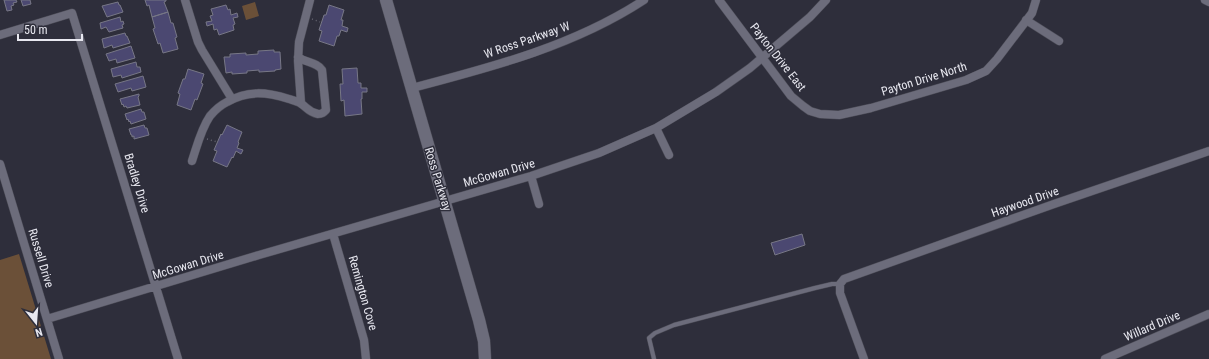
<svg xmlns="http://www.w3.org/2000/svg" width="1209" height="359" font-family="'Roboto Condensed',sans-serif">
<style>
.green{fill:#6b5038}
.building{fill:#4b4871;stroke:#777786}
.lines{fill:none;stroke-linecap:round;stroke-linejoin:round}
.lane-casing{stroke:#4d4d58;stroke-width:5}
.street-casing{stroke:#4d4d58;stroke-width:9}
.secondary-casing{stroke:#4d4d58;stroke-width:13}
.path{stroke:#666671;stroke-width:1.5;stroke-dasharray:1 3;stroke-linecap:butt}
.lane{stroke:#6c6c7b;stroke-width:4}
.street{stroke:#6c6c7b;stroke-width:8}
.secondary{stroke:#6c6c7b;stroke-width:12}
.labels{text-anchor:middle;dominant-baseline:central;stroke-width:3;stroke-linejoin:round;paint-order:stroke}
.street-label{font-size:12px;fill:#e8e8f0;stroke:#2e2e3b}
</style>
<rect width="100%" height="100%" fill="#2e2e3b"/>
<path class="green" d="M255,2L259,16L246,20L242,6Z
M19,254L51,359H0V260Z"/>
<path class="building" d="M4,0H16L17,2L13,3L14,5L11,6L12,10L7,11Z
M21,0H30L31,4L23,6Z
M145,0H166V1L164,2L168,12L152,17L149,5L147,6Z
M118,2L119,5H120L123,12L107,17L102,6Z
M226,5L228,10L230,9L231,15L237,13L238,17L233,18L235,24L233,25L234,30L219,35L217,29L214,30L213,24L207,26L206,22L212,21L210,16L213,15L211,9Z
M329,5L344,10L341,20H343L342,26L348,28L347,32L341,30L339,36H337L334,46L319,41L322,31L319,30L324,15H326Z
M168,12L171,23H173L177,37L175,38L178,49L163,53L160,43L158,44L153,29L155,28L152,17Z
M120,17L121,22L123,21L124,24L122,25L123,28L109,32L106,27L101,29L100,23Z
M125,33L126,36H127L130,43L113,48L112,45L104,48L102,39Z
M131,46L135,58L117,63L116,59L109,61L106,54Z
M274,50V52H280L281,69L275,70V71L259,72V70L247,71V73L232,74V72L226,73L224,57H230V54L246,53V55L258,54V51Z
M136,62L137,67H140L141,72L122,78L121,75L113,77L111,69Z
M357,68L358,83H361V88H367V92H362V99H361L362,114L345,116L344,100L341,101L340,84H343L342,69Z
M188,69L204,74L201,83L203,84L197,100L195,99L191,110L177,105L180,94L178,93L183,79H185Z
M143,76L146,87L132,91L131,88L118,92L115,84Z
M139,94V96L138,97L140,105L127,108L126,106L124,107L123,104L122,105L120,99Z
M141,109L142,112H144L146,119L131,124L130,121L129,122L128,119L127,120L125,114Z
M144,125L145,128H147L149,135L134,139V136L132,137V135H131L129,129Z
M227,125L242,132L238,142L239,143L237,148L243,150L241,154L236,151L233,158L232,157L227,167L213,161L217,151L214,150L221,134L222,135Z
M802,234L805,245L775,255L771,243Z"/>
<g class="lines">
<defs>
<path id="lane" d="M654,359L649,338L655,333L674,325L815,288L832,284H840"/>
<path id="street" d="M185,0L198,42L202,50L232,99
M719,0L791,96L803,106L810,111L820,114L839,115L871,108L966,80L986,71L997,59L1032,13L1036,0
M1205,0L1209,2
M1026,20L1059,41
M0,35L72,13L178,359
M412,88C492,67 574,46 644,0
M301,103L298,61L299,42L310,0
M656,128L669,155
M192,161C197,146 201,129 210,116C215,110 221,105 227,102C248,90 266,92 289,99C292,100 297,101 300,103C307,107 308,112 318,114C322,114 323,113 326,110L322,70C317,62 306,63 298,57
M0,164L59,359
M531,176L539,204
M333,234L364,340L366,359
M47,319L259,255L531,176L599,153L656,128L716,92L750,68L810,17L826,0
M864,359L840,293V284L844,279L1054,204L1209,151
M1105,359L1209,314"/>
<path id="secondary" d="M386,0L479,320L484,341L485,359"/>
</defs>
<use href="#lane" class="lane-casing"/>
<use href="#street" class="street-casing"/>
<use href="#secondary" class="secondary-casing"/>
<path class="path" d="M312,19L320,22
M207,139L217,142"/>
<use href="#lane" class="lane"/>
<use href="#street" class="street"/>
<use href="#secondary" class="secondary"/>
</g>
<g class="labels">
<g class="street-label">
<text transform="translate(527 40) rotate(-19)">W Ross Parkway W</text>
<text transform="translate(778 57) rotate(52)">Payton Drive East</text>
<text transform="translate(924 79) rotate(-17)">Payton Drive North</text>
<text transform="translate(499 173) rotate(-16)">McGowan Drive</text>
<text transform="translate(438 179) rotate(73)">Ross Parkway</text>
<text transform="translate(137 183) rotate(73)">Bradley Drive</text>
<text transform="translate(1025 202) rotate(-19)">Haywood Drive</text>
<text transform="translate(41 258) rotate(73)">Russell Drive</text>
<text transform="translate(188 265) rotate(-17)">McGowan Drive</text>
<text transform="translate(363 293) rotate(74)">Remington Cove</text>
<text transform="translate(1152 326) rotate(-23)">Willard Drive</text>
</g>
</g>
<g transform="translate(36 323) rotate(163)" stroke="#2e2e3b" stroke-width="3" paint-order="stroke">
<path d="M0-3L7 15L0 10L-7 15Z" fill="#e8e8f0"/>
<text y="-6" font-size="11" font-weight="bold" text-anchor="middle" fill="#e8e8f0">N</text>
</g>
<path d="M18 34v6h64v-6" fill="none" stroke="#e8e8f0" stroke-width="2"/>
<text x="24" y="34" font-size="12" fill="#e8e8f0" stroke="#2e2e3b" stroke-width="3" paint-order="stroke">50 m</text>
</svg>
